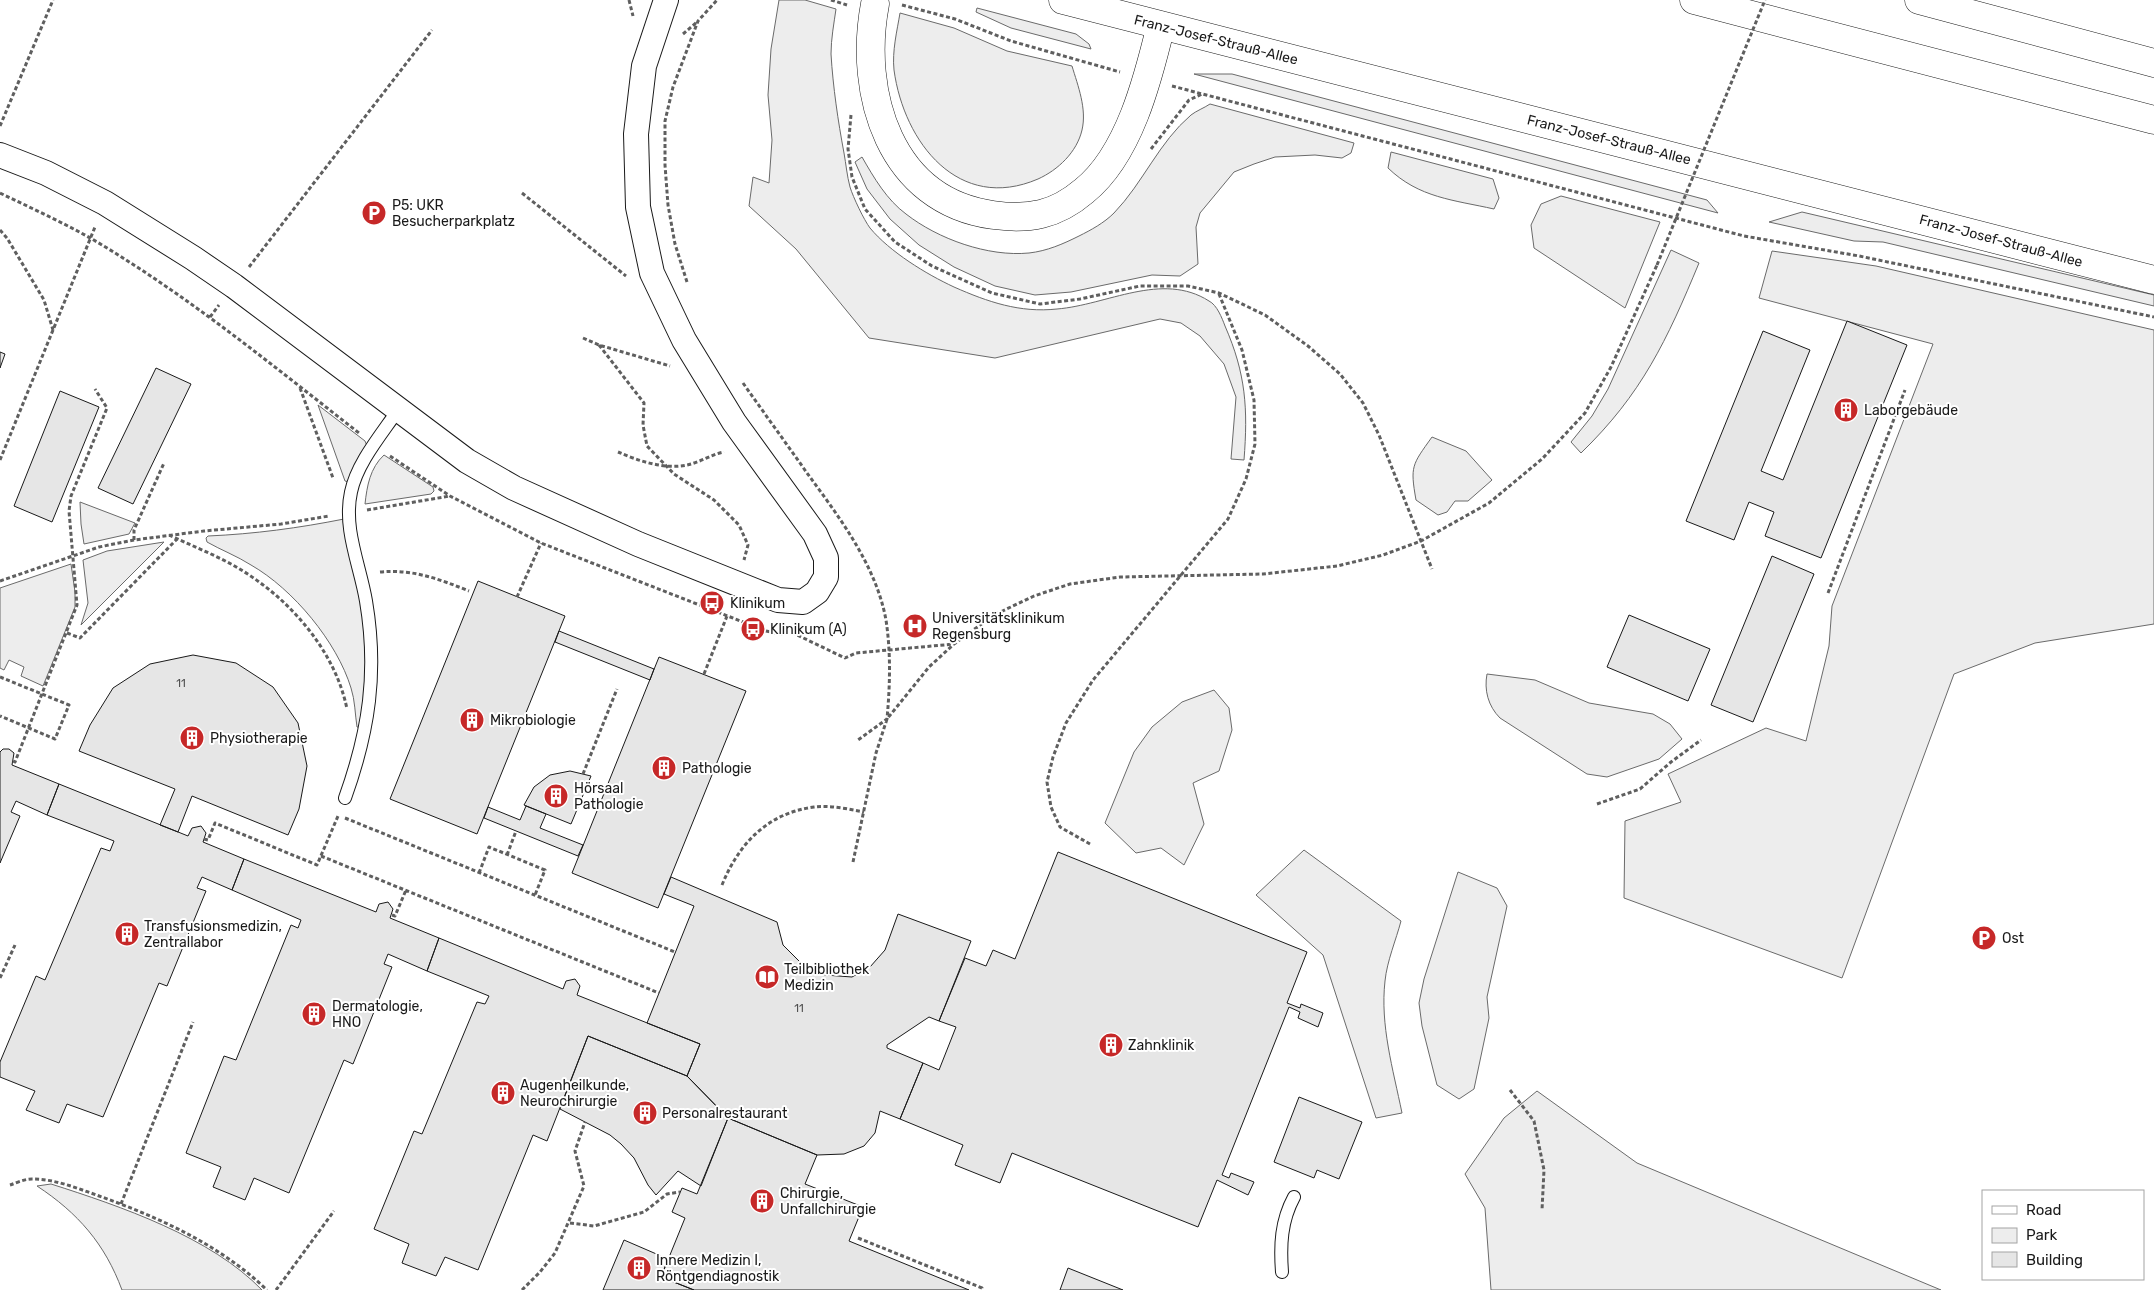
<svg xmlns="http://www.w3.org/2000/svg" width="2154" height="1290" font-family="Rubik,sans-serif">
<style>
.green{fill:#ededed;stroke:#6a6a6a}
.building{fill:#e6e6e6;stroke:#1a1a1a}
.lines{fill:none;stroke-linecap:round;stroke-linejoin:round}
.service-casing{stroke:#1a1a1a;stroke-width:14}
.minor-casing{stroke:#1a1a1a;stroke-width:26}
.tertiary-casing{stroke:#1a1a1a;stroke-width:29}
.motorway-casing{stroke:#1a1a1a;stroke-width:29}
.path{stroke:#5f5f5f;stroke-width:3;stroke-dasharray:4 2.5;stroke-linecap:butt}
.service{stroke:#fff;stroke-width:12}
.minor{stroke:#fff;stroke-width:24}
.tertiary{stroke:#fff;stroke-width:28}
.motorway{stroke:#fff;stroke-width:28}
.path-bridge{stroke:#5f5f5f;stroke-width:3;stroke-dasharray:4 2.5;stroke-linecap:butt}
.labels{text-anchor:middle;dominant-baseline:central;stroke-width:4;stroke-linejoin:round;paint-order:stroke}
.number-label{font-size:11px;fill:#4d4d4d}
.street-label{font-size:14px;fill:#1a1a1a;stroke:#fff}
.poi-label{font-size:14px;fill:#1a1a1a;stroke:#fff;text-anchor:start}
</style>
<rect width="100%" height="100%" fill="#fff"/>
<path class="green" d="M779,0H805L836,9C834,23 831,39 831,54C833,87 838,121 844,153C846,164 847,176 850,187C853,197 864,220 870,228C890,252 926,274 954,287C988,302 1020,313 1057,309C1107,305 1162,271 1209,301C1217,305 1222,318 1225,326C1246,374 1248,409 1244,460L1231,459L1236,397L1224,364L1200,336L1181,323L1160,319L995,358L869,338L796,249L749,206L753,177L769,183L772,140L768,95L771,49Z
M977,8L1076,34L1089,44L1091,49L1011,28L976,12Z
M900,13L954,28L1007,51L1072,66C1078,86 1087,109 1082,130C1077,152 1058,170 1038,179C959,213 904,143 894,70C892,51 897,31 900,13Z
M1194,74H1232L1707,200L1718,213Z
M1210,104L1354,143L1351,153L1342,158L1315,155L1275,157L1254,164L1234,172L1200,213L1196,227L1198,264L1180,276L1152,275L1071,292L1035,295L995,286L954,267L919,245L890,219L867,189L855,162L862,157C874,178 887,200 906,214C938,239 988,257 1029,253C1047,251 1063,244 1079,236C1091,230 1104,223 1114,213C1143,183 1159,142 1191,115C1196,111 1204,108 1210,104Z
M1391,152L1493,179L1499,198L1494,209C1454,200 1419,198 1388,168Z
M1561,196L1660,222L1625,308L1534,248L1531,225L1541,204Z
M1802,212L2154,295V306L1883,242L1854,241L1769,222Z
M1671,250L1699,263C1667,340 1642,394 1581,453L1571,442L1592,416L1608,389Z
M1772,251L1876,266L2154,330V624L2035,643L1954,674L1842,978L1624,898L1625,821L1681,802L1668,774L1766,728L1806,741L1829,646L1832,606L1933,344L1759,298Z
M318,405L365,441L367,446L349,482L345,481Z
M1432,437L1466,451L1492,480L1468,501H1455L1447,512L1438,515L1416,500C1410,466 1412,465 1432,437Z
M384,455L433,487L434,491L431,494L365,504C367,486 370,468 384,455Z
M80,502L135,523L129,534L84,544L81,524Z
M344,519L368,637L363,728L357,727C355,714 355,700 351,688C337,642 293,589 251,565C237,556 221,550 207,542L206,538L208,536C254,534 299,528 344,519Z
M164,542L81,625L88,603L83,560L107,551Z
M71,564L75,592V607L43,686L21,676L24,667L9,660L4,670L0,668V588Z
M1487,674L1535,680L1589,703L1653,714L1670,724L1682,739L1659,759L1607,777L1587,774L1500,718C1488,706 1484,690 1487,674Z
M1214,690L1229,708L1232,730L1219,771L1193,783L1204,824L1184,865L1161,848L1136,853L1105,823L1134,752L1152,727L1182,702Z
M1304,850L1401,921C1396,940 1387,961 1385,981C1380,1025 1393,1069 1402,1113L1376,1118L1323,955L1256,895Z
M1458,872L1497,888L1507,906L1487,997L1489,1018L1474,1089L1459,1099L1437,1085L1422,1026L1419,1003L1424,979Z
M1537,1091L1637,1163L1941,1290H1491L1485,1208L1465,1174L1504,1118Z
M51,1184C120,1206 211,1237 262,1290H122C105,1244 78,1213 37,1186Z"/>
<path class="building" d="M1847,321L1907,345L1821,558L1765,536L1774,512L1749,502L1734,540L1686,521L1763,331L1810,350L1761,471L1783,480Z
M0,352L5,354L0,368Z
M156,368L191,384L133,504L98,488Z
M60,391L99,407L52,522L14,506Z
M1772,556L1814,574L1753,722L1711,705Z
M478,581L565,616L477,834L390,799Z
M1629,615L1710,649L1688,701L1607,667Z
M559,631L654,669L650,680L555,642Z
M193,655L236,663L273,687L298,723L307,766L299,809L288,835L192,796L178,832L160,825L175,789L79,751L90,725L113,688L150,664Z
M659,657L746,691L658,908L572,873Z
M3,749H9L14,753L12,765L59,784L47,815L16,801L11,812L20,816L0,863V752Z
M570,771L591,776L571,824L524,805L534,787L550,775Z
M59,784L188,836L192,828L201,826L206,833L203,842L244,859L232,890L202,877L197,888L206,891L167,986L159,983L103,1117L67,1104L59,1123L26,1110L35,1091L0,1077V1062L36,976L45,980L101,848L110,851L114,841L47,815Z
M526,806L546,814L540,828L583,845L578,856L484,818L488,807L520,820Z
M1058,852L1307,952L1287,1003L1300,1008L1301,1004L1323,1013L1318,1027L1298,1018L1300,1012L1289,1007L1222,1175L1229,1178L1231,1173L1254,1182L1248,1195L1217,1180L1198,1227L1012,1153L1000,1183L955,1165L963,1145L900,1119L923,1063L939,1070L956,1027L939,1021L965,958L986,966L993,950L1015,959Z
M244,859L376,912L379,904L388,902L393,909L390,918L439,938L427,971L388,954L384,964L392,967L353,1064L344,1060L289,1193L254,1178L245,1200L213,1187L221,1167L186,1153L224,1056L236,1060L291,925L298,928L301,920L232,890Z
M671,877L777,922L783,945L800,962L825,975L852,977L870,967L885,950L898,914L971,941L939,1021L929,1017L887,1045V1048L923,1063L900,1119L880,1111L875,1133L864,1146L844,1154L817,1155L728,1118L687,1076L700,1044L647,1023L694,906L664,894Z
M439,938L563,989L566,981L575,979L580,986L577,995L700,1044L687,1076L588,1036L547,1141L533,1135L478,1270L445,1257L436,1276L402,1263L409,1244L374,1229L414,1131L422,1134L477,1002L485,1004L489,996L427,971Z
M588,1036L687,1076L728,1118L701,1186L678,1171L656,1195L648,1185L634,1158L621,1144L610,1135L560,1109Z
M1299,1097L1362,1122L1339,1179L1317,1170L1314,1178L1274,1162Z
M728,1118L817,1155L805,1184L863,1207L849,1241L969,1290H694L661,1277L685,1218L672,1212L682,1188L697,1194Z
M624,1240L668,1259L661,1277L694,1290H603Z
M1068,1268L1123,1290H1060Z"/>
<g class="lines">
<defs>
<path id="service" d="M345,798C369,731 378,672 366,601C360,565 343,529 351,492C357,463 381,435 398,410
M1282,1272C1280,1245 1281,1221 1294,1197"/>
<path id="minor" d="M0,155L46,173L105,203L193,258L234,286L467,461L514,488L638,544L778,600L803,602L817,592L826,577V558L815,534L734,422L684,340L652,273L638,207L636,134L644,66L666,0"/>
<path id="tertiary" d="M1063,0L2154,280
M875,4C858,94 890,201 993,215C1029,220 1056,215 1084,191C1129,155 1148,79 1161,25"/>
<path id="motorway" d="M1694,0L2154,120
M1919,0L2154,63"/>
</defs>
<use href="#service" class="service-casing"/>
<use href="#minor" class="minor-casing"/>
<use href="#tertiary" class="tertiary-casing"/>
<use href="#motorway" class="motorway-casing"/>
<path class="path" d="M629,0L633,16
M831,0L847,5
M902,5L955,19L1011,41L1120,72
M683,34L697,22
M1172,86L1744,236L1859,256L2154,317
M851,115L848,149L852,177L865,209L895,242L932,266L992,293L1040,304L1080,299L1140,286H1188L1219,293L1265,315L1308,346L1340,374L1363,403L1379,435L1432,569
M0,126L53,0
M1151,149L1189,100L1202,94
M0,193C31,208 62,222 92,239C187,295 272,365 359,433
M522,193L626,276
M0,230L7,238L44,300L53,330
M249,267L432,30
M687,282L675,244L668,205L665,165V121L673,87L698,21L717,0
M210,317L219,305
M583,338L599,345L670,366
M599,345L644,403L643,425L647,446L674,474L714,500L739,525L748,545L744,560
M743,383C764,413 786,443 807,473C839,517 876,565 886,620C891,653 890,686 887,719L858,740
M300,388L333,478
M618,452C639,461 667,471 691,464C702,461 713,454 724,452
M390,456L450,496L541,543L766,631L780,634L793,633L845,658L856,653L954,644
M0,460L95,227
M367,510L450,496
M169,535C192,546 216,555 238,568C289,598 335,650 347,709
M134,540V530L164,463
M380,572C413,569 439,579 469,591
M0,581L99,547L134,540L204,531L281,524L329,516
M1828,593L1905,390
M517,597L541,543
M67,633L80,638L177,539
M704,674L727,616
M0,677L69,705L55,739L0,716
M13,761L15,762L77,605L69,511L71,496L107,408L95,389
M583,774L617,689
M1597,804L1640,789L1671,762L1701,740
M345,818L675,952
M204,839L208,840L215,823L317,865L338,816
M1090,844L1060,827L1051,807L1047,782L1053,757L1066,723L1093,680L1228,519L1246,479L1255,444L1254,400L1242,350L1219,294
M507,855L516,831
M321,856L659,993
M853,862L876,753L887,719L929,667L954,644L994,615L1034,596L1070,584L1120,577L1263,574L1337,566L1383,555L1421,541L1489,503L1542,459L1585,413L1611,367L1657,265
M479,873L489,847L545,870L535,895
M722,885C739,843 768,813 814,807C830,805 848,809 864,812
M392,915L395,916L406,890
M0,978L15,945
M1510,1090L1534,1121L1544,1170L1542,1210
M10,1185C16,1183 24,1179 32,1179C56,1179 79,1189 102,1197C162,1219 220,1245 267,1290
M121,1204L193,1022
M570,1223L594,1226L644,1212L667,1194L680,1192
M858,1238L982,1288V1290
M276,1290L334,1211
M522,1290L540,1272L555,1253L584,1186L575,1151L585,1122"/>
<use href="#service" class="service"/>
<use href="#minor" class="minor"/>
<use href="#tertiary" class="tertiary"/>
<use href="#motorway" class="motorway"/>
<path class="path-bridge" d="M1657,265L1765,0"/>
</g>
<defs>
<symbol id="parking-disc" viewBox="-11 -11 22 22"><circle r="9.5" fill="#c62828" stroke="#fff"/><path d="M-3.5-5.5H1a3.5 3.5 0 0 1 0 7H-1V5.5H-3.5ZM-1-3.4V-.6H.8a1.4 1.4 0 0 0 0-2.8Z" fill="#fff"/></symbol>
<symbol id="building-disc" viewBox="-11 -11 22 22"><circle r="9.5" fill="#c62828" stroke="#fff"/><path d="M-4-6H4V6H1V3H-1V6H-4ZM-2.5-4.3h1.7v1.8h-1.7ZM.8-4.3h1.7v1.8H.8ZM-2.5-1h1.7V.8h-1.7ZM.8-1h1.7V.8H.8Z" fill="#fff"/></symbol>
<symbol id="bus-disc" viewBox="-11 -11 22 22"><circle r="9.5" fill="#c62828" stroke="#fff"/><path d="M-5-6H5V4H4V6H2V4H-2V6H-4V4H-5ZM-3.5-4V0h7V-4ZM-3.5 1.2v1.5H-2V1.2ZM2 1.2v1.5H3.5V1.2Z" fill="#fff"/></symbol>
<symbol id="hospital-disc" viewBox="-11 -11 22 22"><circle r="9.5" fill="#c62828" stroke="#fff"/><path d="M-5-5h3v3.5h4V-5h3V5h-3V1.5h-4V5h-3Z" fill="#fff"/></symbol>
<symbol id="library-disc" viewBox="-11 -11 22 22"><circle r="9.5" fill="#c62828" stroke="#fff"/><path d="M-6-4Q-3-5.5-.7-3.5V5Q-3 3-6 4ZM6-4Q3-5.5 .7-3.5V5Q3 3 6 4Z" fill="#fff"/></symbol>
</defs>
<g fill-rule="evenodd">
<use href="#parking-disc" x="360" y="199" width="28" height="28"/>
<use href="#building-disc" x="1832" y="396" width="28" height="28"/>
<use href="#bus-disc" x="698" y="589" width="28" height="28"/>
<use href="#hospital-disc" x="901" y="612" width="28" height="28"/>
<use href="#bus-disc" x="739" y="615" width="28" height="28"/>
<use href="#building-disc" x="458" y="706" width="28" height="28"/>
<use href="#building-disc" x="178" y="724" width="28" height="28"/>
<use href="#building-disc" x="650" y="754" width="28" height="28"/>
<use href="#building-disc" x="542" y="782" width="28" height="28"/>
<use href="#building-disc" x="113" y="920" width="28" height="28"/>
<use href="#parking-disc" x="1970" y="924" width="28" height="28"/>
<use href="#library-disc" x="753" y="963" width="28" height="28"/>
<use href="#building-disc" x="300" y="1000" width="28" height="28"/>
<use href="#building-disc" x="1097" y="1031" width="28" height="28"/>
<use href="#building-disc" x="489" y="1079" width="28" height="28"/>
<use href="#building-disc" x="631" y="1099" width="28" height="28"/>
<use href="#building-disc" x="748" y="1187" width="28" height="28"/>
<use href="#building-disc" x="625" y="1254" width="28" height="28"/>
</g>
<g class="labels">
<g class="number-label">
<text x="181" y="683">11</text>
<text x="799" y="1008">11</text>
</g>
<g class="street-label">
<text transform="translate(1216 40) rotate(14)">Franz-Josef-Strauß-Allee</text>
<text transform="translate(1609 140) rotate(14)">Franz-Josef-Strauß-Allee</text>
<text transform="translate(2001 241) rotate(15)">Franz-Josef-Strauß-Allee</text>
</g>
<g class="poi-label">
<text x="392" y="205">P5: UKR<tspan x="392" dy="16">Besucherparkplatz</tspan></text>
<text x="1864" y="410">Laborgebäude</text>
<text x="730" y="603">Klinikum</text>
<text x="932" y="618">Universitätsklinikum<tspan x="932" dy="16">Regensburg</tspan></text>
<text x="770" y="629">Klinikum (A)</text>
<text x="490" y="720">Mikrobiologie</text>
<text x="210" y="738">Physiotherapie</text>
<text x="682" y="768">Pathologie</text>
<text x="574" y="788">Hörsaal<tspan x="574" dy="16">Pathologie</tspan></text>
<text x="144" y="926">Transfusionsmedizin,<tspan x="144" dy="16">Zentrallabor</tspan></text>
<text x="2002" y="938">Ost</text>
<text x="784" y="969">Teilbibliothek<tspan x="784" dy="16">Medizin</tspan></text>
<text x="332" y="1006">Dermatologie,<tspan x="332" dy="16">HNO</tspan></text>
<text x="1128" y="1045">Zahnklinik</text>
<text x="520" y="1085">Augenheilkunde,<tspan x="520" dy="16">Neurochirurgie</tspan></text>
<text x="662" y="1113">Personalrestaurant</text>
<text x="780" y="1193">Chirurgie,<tspan x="780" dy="16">Unfallchirurgie</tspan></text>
<text x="656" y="1260">Innere Medizin I,<tspan x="656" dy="16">Röntgendiagnostik</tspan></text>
</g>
</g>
<rect x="1982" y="1190" width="162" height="90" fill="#ffffff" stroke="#a3a3a3"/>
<rect x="1992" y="1206" width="25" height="8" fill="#ffffff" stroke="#a3a3a3"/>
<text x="2026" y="1215" font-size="15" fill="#1a1a1a">Road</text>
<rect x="1992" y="1228" width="25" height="15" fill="#ededed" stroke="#a3a3a3"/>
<text x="2026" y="1240" font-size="15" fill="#1a1a1a">Park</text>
<rect x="1992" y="1252" width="25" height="15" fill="#e6e6e6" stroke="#a3a3a3"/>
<text x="2026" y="1265" font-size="15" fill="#1a1a1a">Building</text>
</svg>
